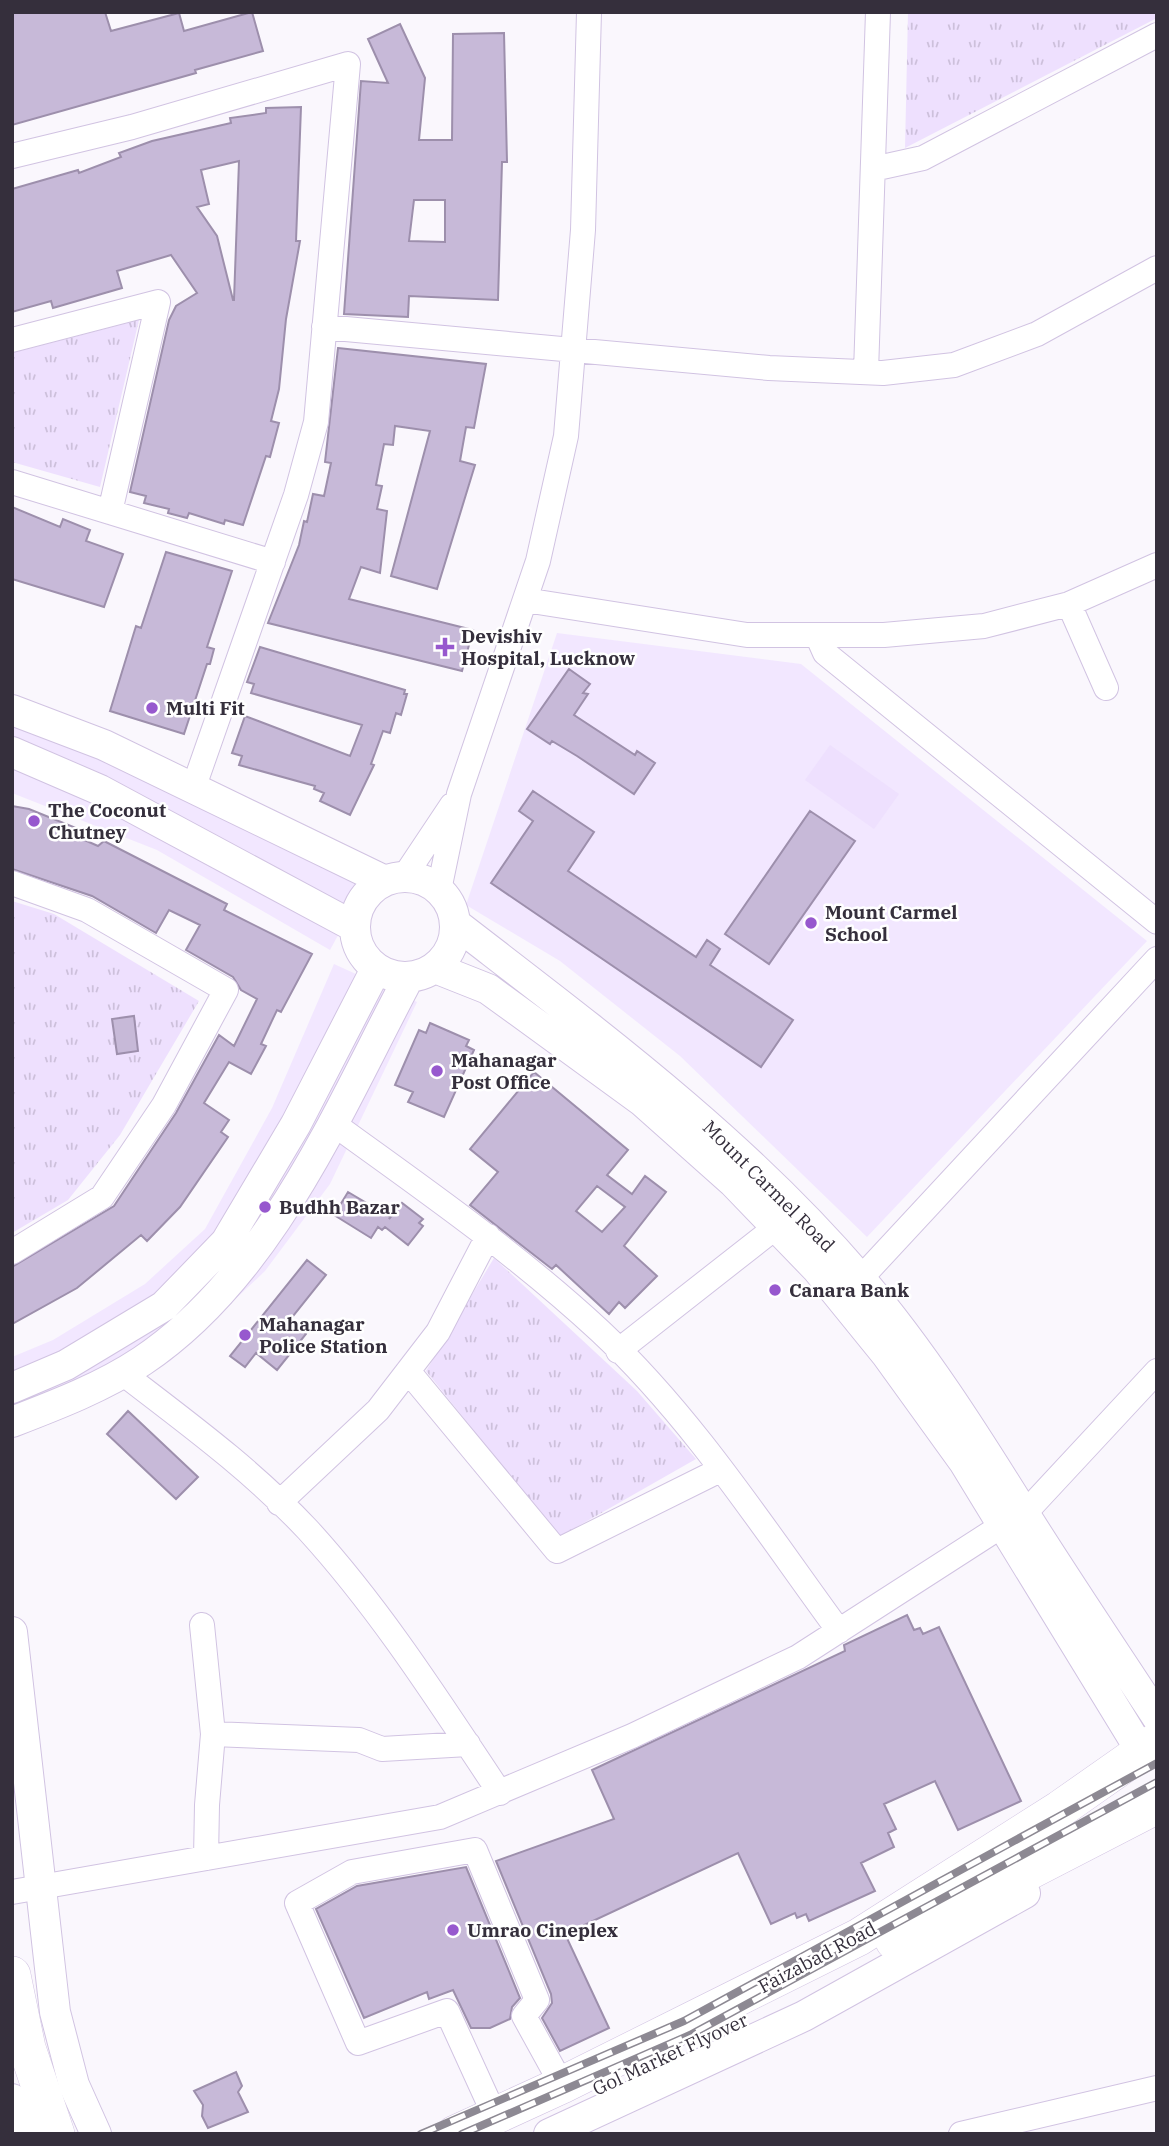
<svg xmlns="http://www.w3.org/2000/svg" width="1169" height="2146" font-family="'IBM Plex Serif',serif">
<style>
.built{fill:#f2e7ff}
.grass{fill:#eee0fe}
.park{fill:url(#park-tufts)}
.building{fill:#c7b9d8;stroke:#9d8fac;stroke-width:2;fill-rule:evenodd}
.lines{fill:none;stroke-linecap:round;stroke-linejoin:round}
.minor-casing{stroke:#d1c3e2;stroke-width:26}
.tertiary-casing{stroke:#d1c3e2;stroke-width:32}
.primary-casing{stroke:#d1c3e2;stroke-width:38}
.minor{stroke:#fff;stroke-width:24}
.tertiary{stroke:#fff;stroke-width:30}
.primary{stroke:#fff;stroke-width:37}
.rail-casing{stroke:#8d8993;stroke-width:8}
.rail{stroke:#fff;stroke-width:5;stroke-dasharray:16;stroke-linecap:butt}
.poi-dot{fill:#9758ce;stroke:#fff;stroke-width:2.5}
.labels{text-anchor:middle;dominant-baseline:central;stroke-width:5;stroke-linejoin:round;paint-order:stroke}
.poi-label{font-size:19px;font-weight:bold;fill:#352f3c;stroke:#fff;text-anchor:start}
.street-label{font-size:19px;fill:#352f3c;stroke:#fff}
</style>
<defs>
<pattern id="park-tufts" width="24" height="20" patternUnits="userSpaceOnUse" patternTransform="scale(1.75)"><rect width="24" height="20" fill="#eee0fe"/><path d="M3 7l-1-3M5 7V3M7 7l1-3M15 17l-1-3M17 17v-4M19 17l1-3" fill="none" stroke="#cdc0db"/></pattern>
</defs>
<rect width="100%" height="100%" fill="#faf7fd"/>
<path class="built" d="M557,633L801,664L1147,941L867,1237L680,1056L560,961L466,905Z
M12,706L375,867L330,950L157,850L12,793Z
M334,964L417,1002L330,1184L265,1271L170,1361L26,1433L12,1399V1357L53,1340L145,1284L205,1229L272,1108Z"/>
<path class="grass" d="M830,745L899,794L874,829L805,780Z"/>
<path class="park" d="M908,12H1157V18L905,148Z
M139,320L100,487L12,462V353Z
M12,901L54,914L199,1001L120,1135L68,1200L12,1233Z
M494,1258L637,1391L696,1459L559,1537L426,1371Z"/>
<path class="building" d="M12,12H105L111,31L179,13L184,31L252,12L263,51L195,70L196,73L12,125Z
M400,24L425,78L419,140H452L453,34L504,33L507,162H502L498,300L409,296L408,317L344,314L361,81L388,83L368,39ZM414,200H445V242L409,241Z
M301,107L296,241H300L286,319L279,389L271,421L279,423L270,457L266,456L243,525L225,520L224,524L189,513L187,518L168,513L169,509L144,503L146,496L130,492L169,320L176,306L197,293L171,255L117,271L122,288L53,308L51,301L12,312V189L78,170L79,173L121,157L119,153L152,141L231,123L230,118L266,113V108ZM239,161L234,300H233L217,236L197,207L209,204L201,170Z
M338,348L486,364L474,428L466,427L460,461L475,465L437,589L391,576L430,431L395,426L393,445L384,444L376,485L382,486L377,509L387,511L380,573L361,567L349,599L473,630L462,671L268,623L299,545L304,521L307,522L313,494L324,496L331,463L325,462Z
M12,507L60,527L63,519L90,530L86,541L123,554L104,607L12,579Z
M166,552L232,571L207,647L214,649L210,664H207L184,734L110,711L136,626L141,628Z
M260,647L405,690L404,694H407L401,715L396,713L390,733L383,731L371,764L374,765L350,815L320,801L324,793L314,789L315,786L239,765L242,756L232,753L245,716L350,756L362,725L251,693L254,684L247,682Z
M569,669L590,684L583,693L588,694L574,715L635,755L637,751L655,763L634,794L577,756L552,741L550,744L527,729Z
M533,791L594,832L568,871L696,957L707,940L720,949L710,965L793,1020L761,1067L491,883L533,821L519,811Z
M12,806L29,809L76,828L73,835L98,846L104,841L227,904L224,910L312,954L281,1012L277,1010L261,1044L266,1046L251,1074L229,1062L204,1103L229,1120L221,1132L228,1137L180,1207L147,1241L141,1235L77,1288L12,1324V1267L114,1206L176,1113L219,1035L234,1046L257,999L241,990L233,977L186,950L200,925L169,910L156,933L92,896L12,869Z
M810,811L855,841L769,964L725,934Z
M134,1016L138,1051L117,1054L112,1019Z
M430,1023L469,1040L466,1046L474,1050L444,1117L408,1102L413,1092L395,1085L419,1030L426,1033Z
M534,1072L628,1150L607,1175L632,1194L645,1176L666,1192L624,1246L657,1276L625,1308L619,1302L609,1314L556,1265L552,1269L470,1205L498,1172L470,1149ZM597,1186L625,1207L602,1232L576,1211Z
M348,1192L390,1217L389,1219L402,1203L423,1219L419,1223L423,1226L408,1245L385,1227L382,1230L378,1227L371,1238L334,1215Z
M307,1260L326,1275L289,1321L306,1334L277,1370L256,1353L245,1367L230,1356Z
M128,1411L198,1477L176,1499L107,1434Z
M907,1615L914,1630L920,1628L923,1634L939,1627L1021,1801L958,1830L935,1781L884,1804L896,1829L888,1833L894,1847L861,1863L875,1891L809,1921L806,1914L797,1918L795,1913L771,1924L738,1853L565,1934L609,2028L560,2051L542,2018L552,2003L551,1994L496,1861L614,1819L592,1770L845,1651L844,1645Z
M466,1867L520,1998L512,2007L510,2019L490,2028H471L453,1990L429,1999L427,1992L364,2018L316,1909L357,1886Z
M236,2072L242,2086L238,2092L248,2112L208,2128L202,2116L203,2105L194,2091Z"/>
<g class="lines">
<defs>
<path id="minor" d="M12,156L132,127L348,64L316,422L296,495L193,789
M873,169L923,158L1157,35
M324,327L769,368L883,373L954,365L1037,334L1157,268
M12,340L158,302L110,512
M866,372L878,12
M12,482L273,562
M525,600L747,635H884L984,626L1069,604L1157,565
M1069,604L1106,688
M817,635L825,653L1157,922
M404,877L452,805
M12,883L87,910L226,990L164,1105L102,1197L12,1252
M439,890L459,794L538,561L566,436L583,230L589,12
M331,1122C424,1189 517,1254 600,1331C693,1418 764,1529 839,1631
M848,1292L1157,959
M618,1351L776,1227
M408,1371L557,1551L720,1470
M121,1372C186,1422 252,1470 308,1530C381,1610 440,1703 500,1793
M279,1503L378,1410L438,1332L488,1236
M1024,1514L1157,1371
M202,1625L213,1734L207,1805L206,1858
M213,1734L359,1740L382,1749L468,1744
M12,1892L440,1817L632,1736L798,1657L1003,1525
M494,2114L447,2011L358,2043L297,1903L352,1872L475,1850L537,2000L524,2016L562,2085
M961,2134L1157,2088"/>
<path id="tertiary" d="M12,710L104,745L385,881
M12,752L100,790L355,927
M355 927a50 50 0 1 1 100 0a50 50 0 1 1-100 0Z
M456,924C597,1033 742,1140 859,1277C922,1351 974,1433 1025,1515C1068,1583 1113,1650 1157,1717
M435,968L488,989L642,1101L733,1182L817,1269L886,1354L964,1462L1141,1751
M12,1388L66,1365L164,1306L226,1242L296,1124L376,969
M12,1422C56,1405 103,1387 142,1361C271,1275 338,1110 409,977
M12,1632L55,2012L74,2085L96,2134
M12,2099L24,2134
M549,2134L804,2016L1025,1893"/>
<path id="primary" d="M894,1941L1157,1805
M12,1975L27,2048L56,2134
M455,2134L562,2085L859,1937L1060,1809L1157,1741"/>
</defs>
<use href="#minor" class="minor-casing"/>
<use href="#tertiary" class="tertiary-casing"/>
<use href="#primary" class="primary-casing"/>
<use href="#minor" class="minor"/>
<use href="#tertiary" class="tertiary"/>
<use href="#primary" class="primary"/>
<defs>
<path id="rail" d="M421,2134L684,2021L1157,1763
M462,2134L690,2035L1157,1782"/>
</defs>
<use href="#rail" class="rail-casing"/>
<use href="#rail" class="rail"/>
</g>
<g class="poi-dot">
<path d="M441.5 636.5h7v7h7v7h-7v7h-7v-7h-7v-7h7z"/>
<circle cx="152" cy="708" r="7"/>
<circle cx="34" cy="821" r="7"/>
<circle cx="811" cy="923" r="7"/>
<circle cx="437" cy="1071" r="7"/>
<circle cx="265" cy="1207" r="7"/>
<circle cx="775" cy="1290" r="7"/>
<circle cx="245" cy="1335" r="7"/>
<circle cx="453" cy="1930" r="7"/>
</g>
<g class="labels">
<g class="poi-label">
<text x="461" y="636">Devishiv<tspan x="461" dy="22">Hospital, Lucknow</tspan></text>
<text x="166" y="708">Multi Fit</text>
<text x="48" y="810">The Coconut<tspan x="48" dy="22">Chutney</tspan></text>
<text x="825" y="912">Mount Carmel<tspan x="825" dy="22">School</tspan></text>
<text x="451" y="1060">Mahanagar<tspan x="451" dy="22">Post Office</tspan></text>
<text x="279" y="1207">Budhh Bazar</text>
<text x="789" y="1290">Canara Bank</text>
<text x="259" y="1324">Mahanagar<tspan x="259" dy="22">Police Station</tspan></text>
<text x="467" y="1930">Umrao Cineplex</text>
</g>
<g class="street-label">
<text transform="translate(769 1186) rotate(45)">Mount Carmel Road</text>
<text transform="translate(817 1957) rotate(-28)">Faizabad Road</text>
<text transform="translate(670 2054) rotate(-25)">Gol Market Flyover</text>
</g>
</g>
<rect width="1169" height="2146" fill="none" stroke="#352f3c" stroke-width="28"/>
</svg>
